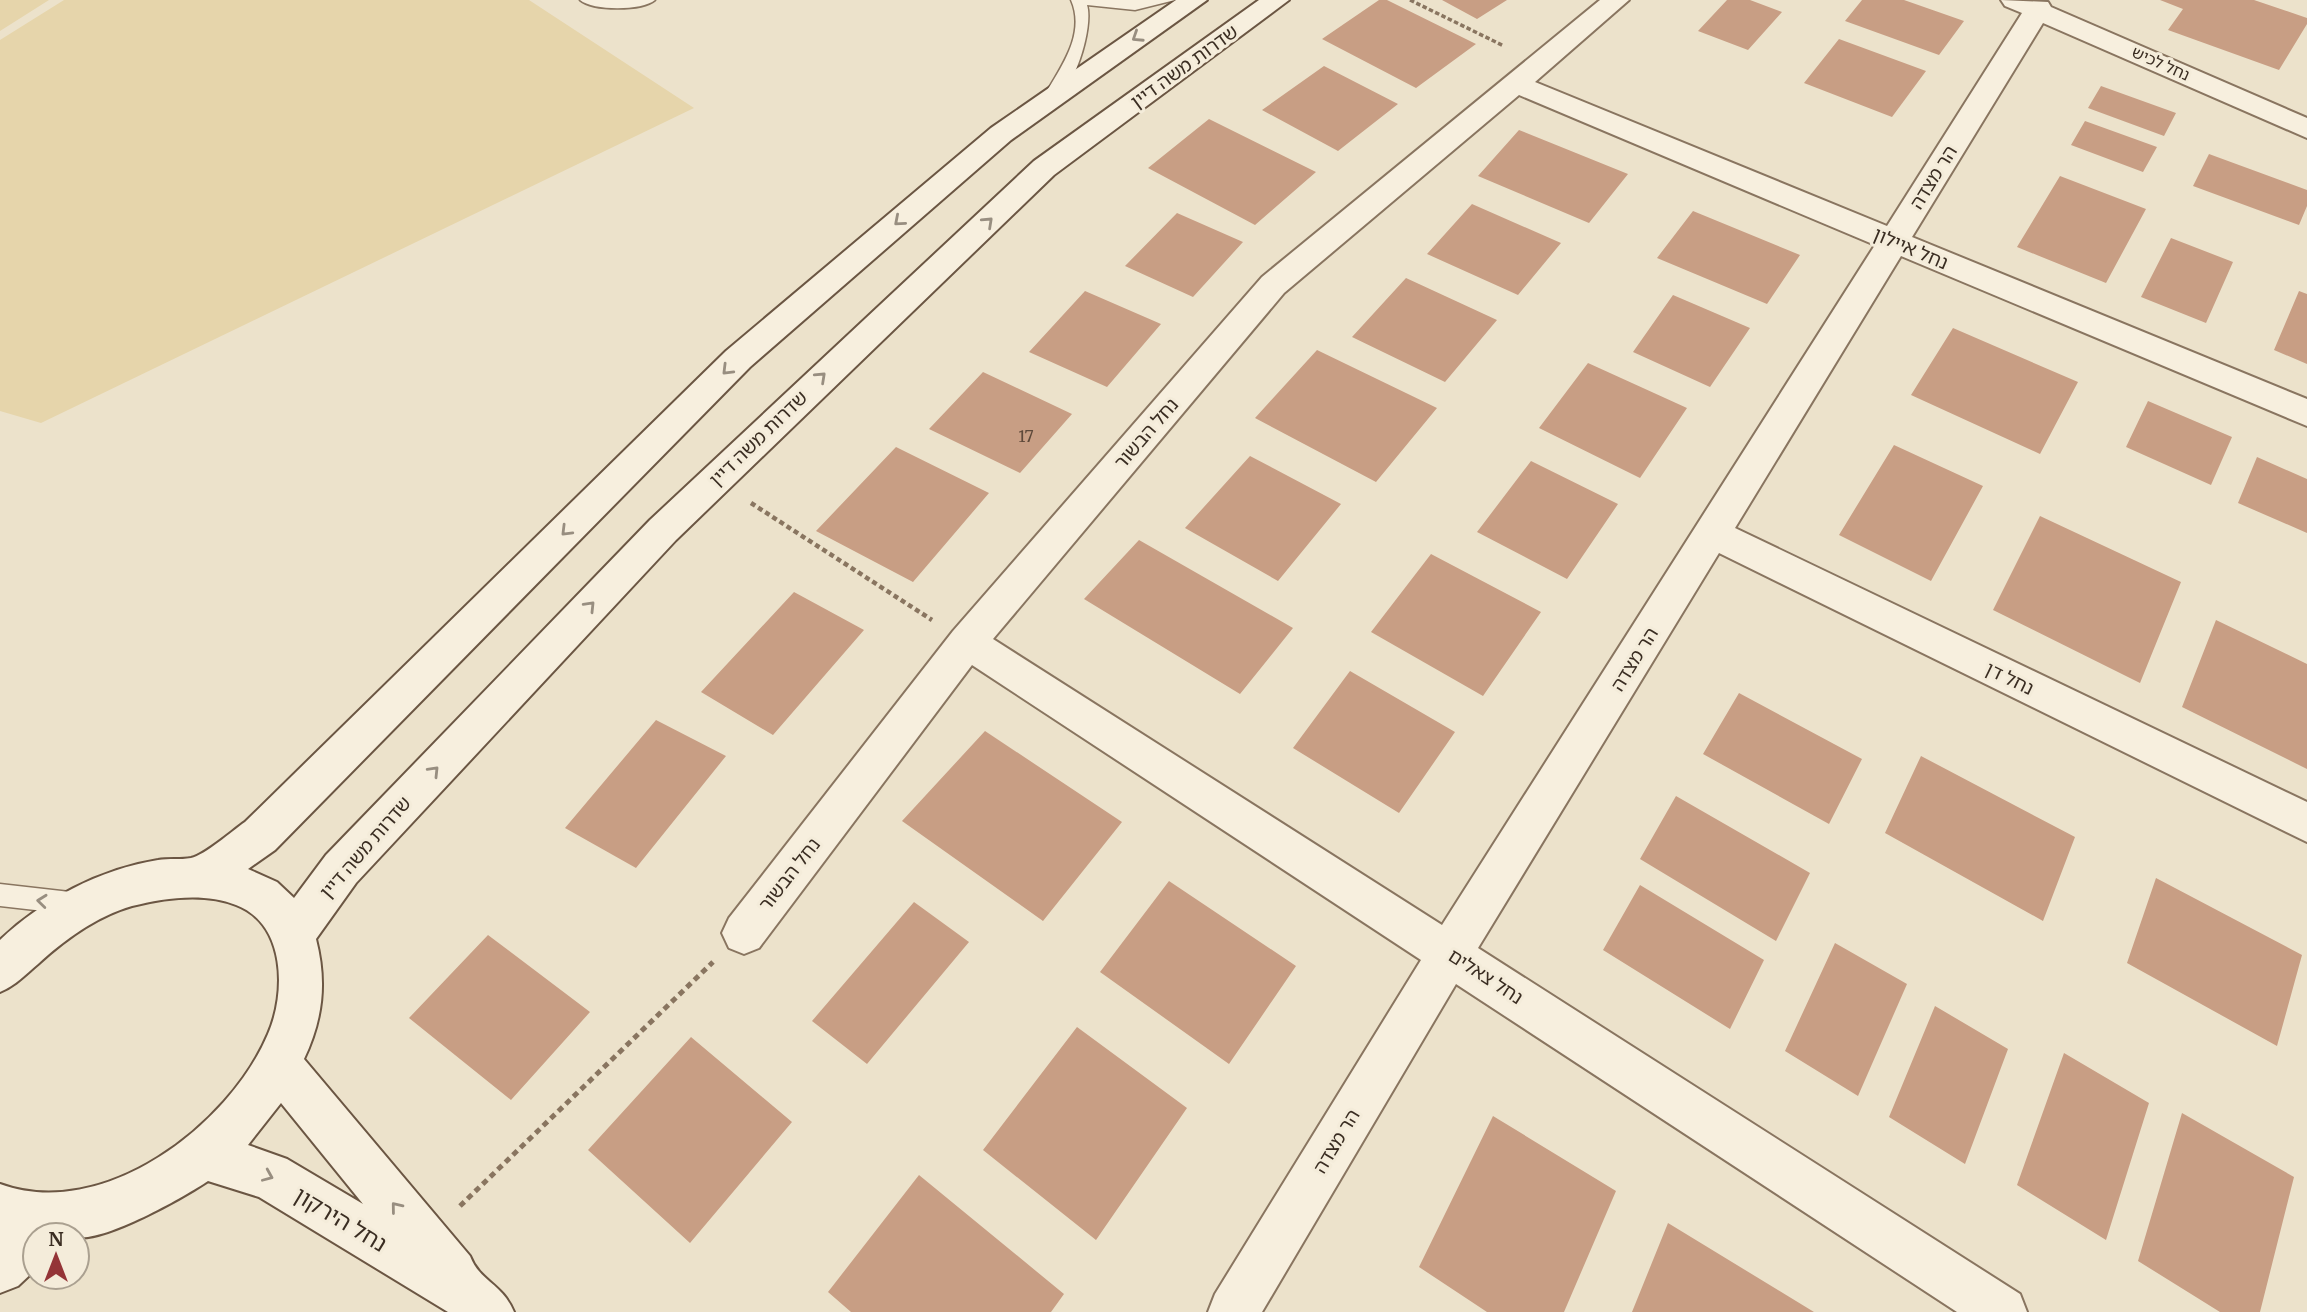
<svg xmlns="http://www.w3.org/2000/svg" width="2307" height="1312" font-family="Merriweather,'Noto Sans Hebrew',serif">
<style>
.sand{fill:#e6d5ab}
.building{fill:#c89e84}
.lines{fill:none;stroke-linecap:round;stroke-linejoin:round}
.lane-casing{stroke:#897560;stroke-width:3}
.street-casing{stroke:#897560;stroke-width:4}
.secondary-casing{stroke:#6b5643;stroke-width:4}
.path-far2{stroke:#897560;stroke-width:3.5;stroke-dasharray:4.5 2.5;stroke-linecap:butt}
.path-far1{stroke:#897560;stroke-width:4.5;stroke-dasharray:5 3.5;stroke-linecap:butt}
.path{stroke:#897560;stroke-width:5;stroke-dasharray:6 4.5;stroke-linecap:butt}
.lane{fill:#f7efde;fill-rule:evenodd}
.street{fill:#f7efde;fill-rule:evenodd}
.secondary{fill:#f7efde;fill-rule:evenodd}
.oneway{stroke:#988e80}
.labels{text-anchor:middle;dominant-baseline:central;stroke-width:6;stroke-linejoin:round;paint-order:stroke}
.far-street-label{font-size:16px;fill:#3a2d22;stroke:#f4ecda}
.number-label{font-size:16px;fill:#5e493a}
.street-label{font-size:19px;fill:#3a2d22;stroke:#f4ecda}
.near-street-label{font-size:23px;fill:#3a2d22;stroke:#f4ecda}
</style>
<rect width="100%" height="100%" fill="#ece2cb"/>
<path class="sand" d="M0,0H49L0,31Z
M64,0H529L694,108L41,423L0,411V40Z"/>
<path class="building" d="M1379,0H1387L1476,44L1416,88L1322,39Z
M1442,0H1507L1477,19Z
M1727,0H1750L1782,12L1748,50L1698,31Z
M1862,0H1904L1964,21L1939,55L1845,21Z
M2160,0H2254L2307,18V24L2279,70L2168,30L2183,9Z
M1839,39L1926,71L1892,117L1804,83Z
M1324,66L1398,104L1338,151L1262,110Z
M2101,86L2176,113L2164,136L2088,108Z
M1209,119L1316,172L1255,225L1148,168Z
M2085,121L2157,147L2143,172L2071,145Z
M1519,130L1628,174L1589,223L1478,176Z
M2209,154L2307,190V206L2299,225L2193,186Z
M2060,176L2146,209L2106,283L2017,247Z
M1472,204L1561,243L1518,295L1427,254Z
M1693,211L1800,255L1767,304L1657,258Z
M1177,213L1243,242L1193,297L1125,266Z
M2171,238L2233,262L2206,323L2141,297Z
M1406,278L1497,320L1445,382L1352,337Z
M1085,291L1161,324L1107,387L1029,352Z
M2299,291L2307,294V364L2274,350Z
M1673,295L1750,328L1710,387L1633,352Z
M1953,328L2078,382L2040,454L1911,395Z
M1317,350L1437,408L1376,482L1255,418Z
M1588,363L1687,408L1640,478L1539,428Z
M983,372L1072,414L1020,473L929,429Z
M2148,401L2232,437L2211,485L2126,447Z
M1894,445L1983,486L1931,581L1839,535Z
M896,447L989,493L913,582L816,531Z
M1250,456L1341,504L1278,581L1185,528Z
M2257,457L2307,479V533L2238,503Z
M1531,461L1618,504L1567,579L1477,532Z
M2040,516L2181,582L2140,683L1993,610Z
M1139,540L1293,628L1240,694L1084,599Z
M1431,554L1541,612L1483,696L1371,632Z
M794,592L864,630L773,735L701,692Z
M2216,620L2307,664V769L2182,707Z
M1350,671L1455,732L1399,813L1293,748Z
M1739,693L1862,759L1829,824L1703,754Z
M656,720L726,756L636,868L565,828Z
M985,731L1122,822L1043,921L902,821Z
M1921,756L2075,837L2043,921L1885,833Z
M1676,796L1810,873L1776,941L1640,859Z
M2156,878L2302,955L2277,1046L2127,963Z
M1169,881L1296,966L1229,1064L1100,972Z
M1640,885L1764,960L1730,1029L1603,950Z
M914,902L969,942L867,1064L812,1021Z
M488,935L590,1012L511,1100L409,1018Z
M1835,943L1907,984L1858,1096L1785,1051Z
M1935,1006L2008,1049L1965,1164L1889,1117Z
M1077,1027L1187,1108L1096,1240L983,1150Z
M691,1037L792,1122L690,1243L588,1150Z
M2064,1053L2149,1103L2106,1240L2017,1185Z
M2182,1113L2294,1177L2260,1312H2220L2138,1261Z
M1493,1116L1616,1191L1564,1312H1487L1419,1267Z
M919,1175L1064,1294L1051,1312H851L828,1292Z
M1668,1223L1814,1312H1632Z"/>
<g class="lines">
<defs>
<path id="lane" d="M580,0H655C642,11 593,11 580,0Z
M1071,0H1175L1135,10L1087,5C1094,27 1073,95 1052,101L1044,96C1061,67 1086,34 1071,0Z
M0,884L79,893L87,896L91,904L87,912L79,915L0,906Z"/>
<path id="street" d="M1600,0H1629L1535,82L1887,226L2022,13L2005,6L2001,0L2048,2L2051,7L2307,118V138L2043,23L1912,237L2307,399V426L1901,256L1735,528L2307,802V842L1719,553L1478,948L2020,1294L2027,1312H1957L1456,984L1262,1312H1208L1215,1294L1421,960L972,665L759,948L744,954L729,948L722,933L729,918L953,631L1262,277ZM1519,95L1875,245L1442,925L993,639L1284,293Z"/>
<path id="secondary" d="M1176,0H1207L1011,140L750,367L275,850L248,869L277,882L294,898L326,855L650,520L1034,161L1259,0H1289L1054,175L676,540L356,883L316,939C327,982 323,1019 304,1059L470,1256C480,1282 502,1283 514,1312H448L259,1197L208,1181C184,1197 105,1242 77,1237C67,1236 49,1235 35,1235V1270L18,1286L0,1293V1184C103,1222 229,1126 268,1034C286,993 286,924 236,905C204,892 164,898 132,906C97,916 64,940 38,964C25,975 16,985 0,992V940C42,900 100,869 158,860C169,858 180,860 191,858C205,855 232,831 245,822L726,351L991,128ZM281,1103L363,1204L287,1159L248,1145Z"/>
</defs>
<use href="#lane" class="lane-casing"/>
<use href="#street" class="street-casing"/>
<use href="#secondary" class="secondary-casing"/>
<path class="path-far2" d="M1410,0L1504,46"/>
<path class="path-far1" d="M751,503L932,620"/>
<path class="path" d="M460,1206L713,962"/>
<use href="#lane" class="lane"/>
<use href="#street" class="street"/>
<use href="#secondary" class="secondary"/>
</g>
<defs><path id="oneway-chevron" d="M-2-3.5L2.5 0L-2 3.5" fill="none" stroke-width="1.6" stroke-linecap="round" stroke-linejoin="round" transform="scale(1.75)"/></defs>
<g class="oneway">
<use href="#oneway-chevron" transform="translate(1137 37) rotate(147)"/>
<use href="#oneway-chevron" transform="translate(899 221) rotate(139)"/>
<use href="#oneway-chevron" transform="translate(988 222) rotate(-43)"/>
<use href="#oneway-chevron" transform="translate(727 370) rotate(135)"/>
<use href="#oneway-chevron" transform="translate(821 377) rotate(-43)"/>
<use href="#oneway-chevron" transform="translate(566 531) rotate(135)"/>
<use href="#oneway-chevron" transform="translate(590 606) rotate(-46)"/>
<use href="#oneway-chevron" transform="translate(434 771) rotate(-46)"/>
<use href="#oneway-chevron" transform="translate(42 901) rotate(-174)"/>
<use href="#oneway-chevron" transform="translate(268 1176) rotate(23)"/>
<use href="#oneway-chevron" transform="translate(396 1207) rotate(-129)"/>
</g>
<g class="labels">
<g class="far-street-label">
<text transform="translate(2161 63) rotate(24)">נחל לכיש</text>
</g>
<g class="number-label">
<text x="1026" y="436">17</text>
</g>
<g class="street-label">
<text transform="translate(1184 66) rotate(-36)">שדרות משה דיין</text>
<text transform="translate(1933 177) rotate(-58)">הר מצדה</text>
<text transform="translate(1911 248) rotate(23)">נחל איילון</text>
<text transform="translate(1146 433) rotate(-49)">נחל הבשור</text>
<text transform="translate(758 438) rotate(-44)">שדרות משה דיין</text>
<text transform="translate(1634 659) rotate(-58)">הר מצדה</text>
<text transform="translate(2010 678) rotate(26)">נחל דן</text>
<text transform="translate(365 847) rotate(-49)">שדרות משה דיין</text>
<text transform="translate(789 874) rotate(-52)">נחל הבשור</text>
<text transform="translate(1486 976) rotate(33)">נחל צאלים</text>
<text transform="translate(1336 1141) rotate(-59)">הר מצדה</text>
</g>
<g class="near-street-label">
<text transform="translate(341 1219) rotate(31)">נחל הירקון</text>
</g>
</g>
<g transform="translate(56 1256)"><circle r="33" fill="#f4ecda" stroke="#aaa090" stroke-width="2"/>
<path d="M0-5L12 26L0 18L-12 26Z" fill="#943437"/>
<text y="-10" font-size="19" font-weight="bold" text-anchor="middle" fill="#3a2d22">N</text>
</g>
</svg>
